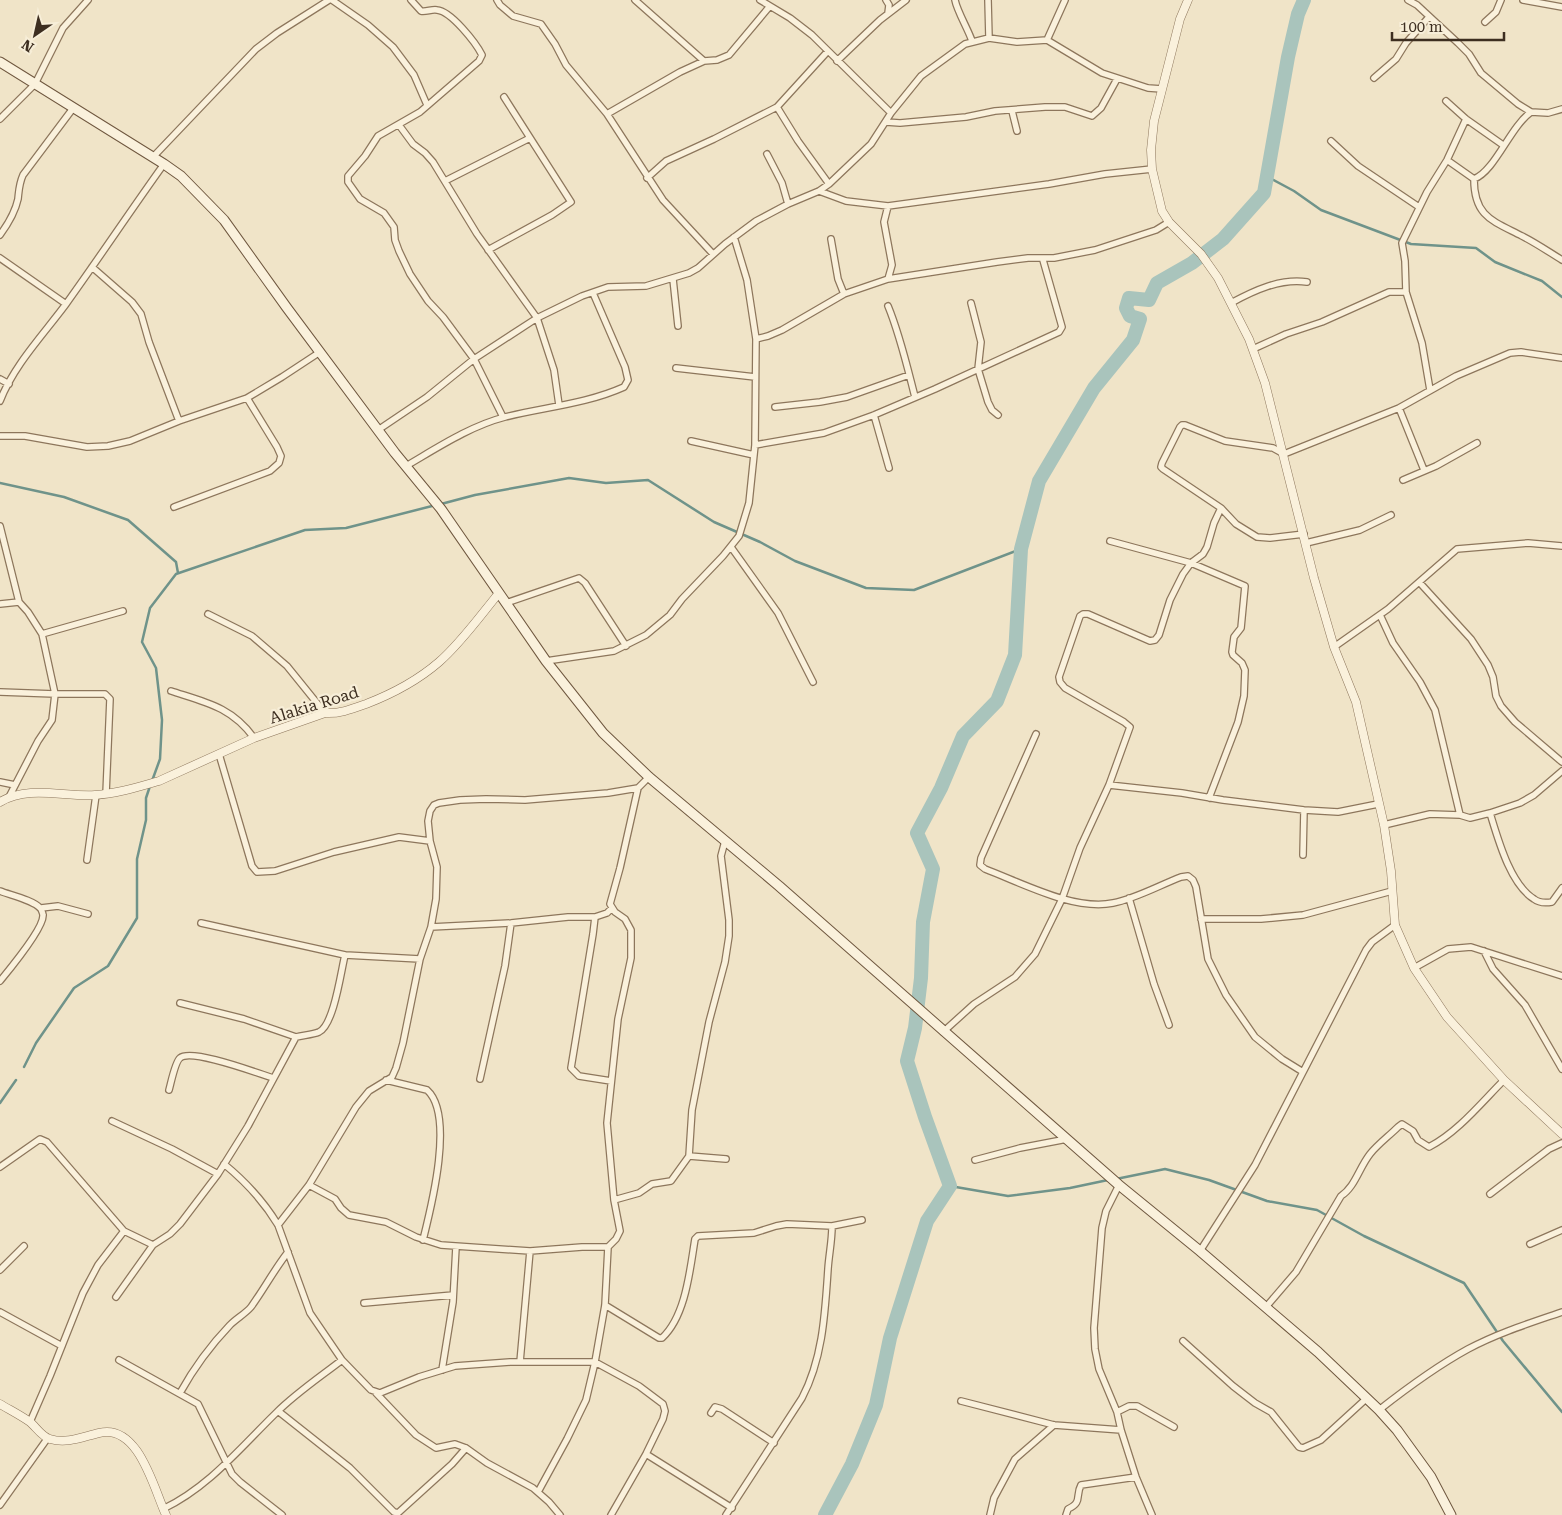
<svg xmlns="http://www.w3.org/2000/svg" width="1562" height="1515" font-family="'Roboto Serif',serif">
<style>
.lines{fill:none;stroke-linecap:round;stroke-linejoin:round}
.stream{stroke:#6f938a;stroke-width:2.5}
.river{stroke:#a9c4bc;stroke-width:14}
.minor-casing{stroke:#8d765c;stroke-width:8}
.tertiary-casing{stroke:#8d765c;stroke-width:9}
.secondary-casing{stroke:#6f573f;stroke-width:11}
.minor{stroke:#faf1dc;stroke-width:5.5}
.tertiary{stroke:#faf1dc;stroke-width:8}
.secondary{stroke:#faf1dc;stroke-width:9}
.labels{text-anchor:middle;dominant-baseline:central;stroke-width:4.5;stroke-linejoin:round;paint-order:stroke}
.street-label{font-size:16px;fill:#3d2e20;stroke:#f7eed8}
</style>
<rect width="100%" height="100%" fill="#f0e4c8"/>
<g class="lines">
<path class="stream" d="M1266,176L1294,191L1321,210L1411,244L1476,248L1495,262L1542,281L1562,297
M0,483L64,497L128,520L176,562L178,573
M441,504L475,495L569,478L606,483L648,480L714,522L760,542L795,561L866,588L914,590L1021,549
M152,781L160,759L162,720L156,668L142,642L150,608L176,574L305,530L346,528L436,505
M24,1067L36,1043L74,988L108,966L137,918V859L146,820V798L150,786
M0,1103L16,1080
M1116,1179L1165,1169L1209,1180L1267,1201L1317,1210L1364,1236L1464,1283L1503,1341L1562,1412
M950,1186L1008,1196L1070,1188L1108,1180"/>
<path class="river" d="M825,1515L852,1464L876,1405L890,1338L927,1221L950,1186L925,1117L907,1061L915,1028L921,978L923,922L933,869L917,833L941,788L963,736L997,701L1015,655L1021,549L1039,481L1094,388L1133,340L1140,319L1130,316L1126,308L1129,298L1149,300L1157,283L1192,263L1223,239L1264,193L1288,57L1298,14L1304,0"/>
<defs>
<path id="minor" d="M332,0L368,25L393,47L414,75L427,105
M411,0L421,11C426,12 432,9 437,10C451,11 476,43 482,55L479,61L420,112L378,136L365,156L348,176V182L360,199L384,213L394,227L395,240L399,251L410,274L428,301L443,317L474,359L503,417
M497,0L500,5L513,16L541,24L555,44L566,65L607,114L663,200L713,254
M635,0L704,61
M760,0L790,18L812,35L891,113
M886,0L889,5L888,13
M955,0C957,11 968,29 972,41
M988,0L989,38
M1408,0L1417,5L1458,43L1469,54L1481,73L1518,104L1531,112L1548,113L1562,109
M1523,0L1562,7
M1485,22L1496,12L1501,0
M1047,40L1065,0
M837,61L880,20L906,0
M1374,78L1396,59L1406,43L1429,17
M1446,101L1466,119L1503,145
M777,107L798,141L829,184
M1012,111L1017,131
M607,114L680,72L704,61L717,60L729,55L770,6
M0,119L35,84L63,28L88,0
M886,122L900,123L966,117L995,111L1045,107H1065L1092,116L1101,108L1117,79
M399,125L413,144L425,153L433,162L477,234L537,318L554,370L559,405
M1331,141L1358,166L1419,207
M767,154L782,183L788,204
M153,157L256,49L277,33L329,0
M1447,160L1474,179
M647,178L666,161L714,139L777,107L828,51
M1474,179C1474,217 1493,221 1522,236C1536,243 1549,252 1562,260
M1474,179C1495,171 1510,127 1531,112
M445,181L530,138
M819,191L846,201L888,206L1049,184L1105,174L1152,169
M0,235C8,224 15,213 18,199C19,190 19,184 23,175L74,107
M831,239L838,279L844,294
M488,250L552,215L571,202L504,97
M0,258L66,304
M92,267L132,302L141,314L149,342L179,421
M673,279L678,326
M888,279L892,265L884,222L888,206
M971,303L981,342L978,369L988,402L992,410L998,415
M1231,303C1253,291 1280,278 1307,282
M888,306C900,335 907,366 915,397
M756,339L768,336L782,330L844,294L888,279L997,262L1028,258H1054L1095,250L1156,230L1169,222
M1253,349L1286,334L1322,322L1389,292H1406
M676,368L755,377
M0,379L9,384
M1430,390L1422,343L1406,292L1405,261L1402,243L1427,192L1447,160L1466,119
M0,401C14,365 43,335 66,304C99,258 131,210 164,164
M775,407L820,402L847,397L909,375
M1399,408L1424,470
M874,415L889,468
M378,430L427,397L474,359L537,318L582,296L608,287L646,286L689,273L698,268L725,244L756,221L788,204L819,191L829,184L871,144L891,113L921,76L965,44L989,38L1017,42L1047,40L1102,73L1148,88L1162,89
M0,436H25L87,447L108,446L130,441L179,421L247,398L282,377L320,352
M691,441L754,455
M755,445L824,433L874,415L935,389L1059,332L1062,327L1043,260
M406,466C437,448 470,426 505,417C545,407 586,404 624,387L628,380L625,367L593,293
M1403,480L1436,466L1477,443
M174,507L270,471L279,463L281,456L277,447L247,398
M0,526L19,602L28,612L42,634L55,694L52,720L38,741L9,797
M1304,534L1270,538L1257,537L1236,524L1221,508L1163,469L1161,467L1162,463L1180,427L1182,425H1185L1225,441L1273,448L1284,454L1399,408L1456,376L1510,353L1521,352L1562,358
M1110,541L1191,563L1245,586L1241,628L1234,637L1232,652L1233,655L1242,663L1245,670L1244,696L1238,722L1209,798
M1306,543L1360,530L1391,515
M731,547L778,613L813,682
M1420,583L1471,639L1488,665L1493,677L1496,696L1501,706L1515,722L1562,762
M506,603L579,578L585,583L626,646
M0,604L19,602
M208,614L252,636L287,666L325,713
M1380,615L1393,643L1420,682L1435,710L1460,815
M42,634L123,611
M1334,647L1388,609L1457,549L1528,543L1562,546
M546,661L614,651L646,635L670,615L682,599L723,556L739,536L749,503L755,445L756,339L747,280L734,237
M171,691C205,702 232,707 254,738
M0,692L55,694H105L110,699L106,794
M1036,734L981,858L980,865L985,869C1022,883 1074,911 1113,903C1135,899 1160,885 1181,877L1188,876L1193,880L1196,887L1208,959L1226,995L1255,1037L1282,1059L1303,1072
M219,754L252,866L257,872L275,871L334,852L399,837L430,841
M0,782L15,785
M1109,785L1182,793L1223,800L1304,810L1338,812L1378,804
M1490,813C1498,839 1510,884 1534,899C1539,903 1546,903 1552,902L1562,888
M1384,825L1430,814L1460,815L1470,818L1490,813L1520,803L1534,795L1562,771
M1303,855L1304,810
M87,860L96,795
M0,891C10,895 33,900 40,908C41,908 43,914 43,915C44,928 9,970 0,981
M1129,898L1154,984L1169,1025
M41,908L58,906L88,914
M595,917L593,934L571,1068L579,1076L611,1081
M1201,919H1261L1303,915L1392,891
M201,923L345,955L420,959
M431,927L511,923L568,917H595L607,913L612,908
M1484,951L1493,969L1525,1005L1562,1069
M1414,968L1448,949L1471,947L1562,976
M180,1003L244,1019L296,1037
M943,1032L974,1004L1015,977L1035,954L1062,899L1080,848L1109,785L1130,727L1124,722L1065,688L1060,682L1059,677L1080,616L1083,614H1088L1150,641L1155,640L1159,635L1170,600L1183,574L1191,563L1203,554L1207,547L1214,523L1221,508
M480,1079L505,966L511,923
M386,1080L427,1090C455,1115 431,1208 423,1240
M169,1090C171,1083 175,1062 180,1058C191,1048 257,1073 273,1078
M112,1121L172,1149L218,1174
M689,1156L726,1159
M975,1160L1020,1148L1067,1139
M224,1164C246,1182 263,1200 278,1225L310,1313L342,1360
M0,1167L40,1139L47,1142L124,1231L98,1265L83,1293L50,1376L30,1422
M309,1185L335,1199L341,1208L349,1215L386,1222L416,1237L441,1245L530,1251L582,1247H608
M1119,1185L1106,1211L1102,1228L1094,1328L1095,1349L1099,1369L1117,1412L1121,1430L1136,1477L1152,1515
M1490,1194L1549,1149L1562,1143
M614,1200L639,1193L652,1184L671,1181L689,1156L692,1110L709,1022L725,962L729,936V920L721,856L725,841
M278,1225L309,1185L356,1107L369,1091L392,1077L396,1068L403,1043L420,959L431,927L436,899L437,867L430,841L428,821L430,811L434,805L439,803L460,800L486,799L525,800L608,793L638,788
M124,1231L153,1245
M1530,1244L1562,1230
M1200,1251L1255,1165L1366,950L1372,942L1395,925
M0,1270L24,1246
M116,1297L153,1245L170,1234L180,1224L218,1174L248,1126L296,1037C303,1035 312,1035 319,1032C334,1025 341,971 345,955
M364,1303L453,1295
M605,1305L659,1338H662C686,1316 690,1269 695,1239L698,1236L754,1233L776,1226L787,1224L832,1226L862,1220
M1266,1307L1296,1272L1341,1196C1355,1187 1359,1168 1370,1154C1378,1144 1389,1136 1398,1127L1402,1124L1413,1131L1418,1140L1429,1147C1458,1132 1481,1103 1504,1080
M0,1312L62,1346
M1183,1341L1233,1386L1255,1403L1271,1412L1299,1447L1303,1448L1321,1440L1367,1398
M119,1360L198,1404L232,1474L240,1482L282,1515
M520,1362L530,1251
M442,1370L453,1302L456,1247
M180,1393C195,1366 209,1347 230,1325C237,1318 245,1314 251,1307C264,1289 274,1270 288,1252
M376,1393L416,1435L436,1448L455,1444L466,1448L487,1463L533,1488L549,1502L560,1515
M961,1401L1054,1425L1121,1430
M1379,1410C1407,1388 1437,1366 1468,1349C1498,1333 1530,1323 1562,1312
M278,1411L350,1468L394,1512L398,1513L452,1464L466,1448
M1117,1412L1129,1406H1137L1174,1427
M711,1413L715,1407L722,1409L774,1443
M646,1454L732,1508
M538,1492L567,1439L586,1400L595,1362L605,1305L608,1247L616,1239L620,1231L614,1200L607,1123L618,1019L631,958V930L625,919L615,912L610,904L620,868L638,788L649,777
M0,1505L47,1439
M163,1509C209,1487 240,1448 276,1413C296,1393 320,1377 342,1360L371,1390L380,1393L419,1377L455,1366L510,1362H595L639,1386L663,1404L665,1411L663,1419L646,1454L611,1515
M726,1515L802,1398C823,1358 825,1313 828,1269C829,1254 832,1241 832,1226
M990,1515L994,1498L1015,1459L1054,1425
M1066,1515L1068,1509C1083,1502 1075,1496 1081,1485L1136,1477"/>
<path id="tertiary" d="M1188,0L1180,19L1154,121L1151,150L1152,169L1162,211L1169,222L1201,254L1218,278L1249,339L1265,383L1314,578L1334,647L1356,702L1384,825L1391,871L1395,925L1414,968L1447,1017L1504,1080L1562,1134
M0,802C29,785 63,797 95,795C116,794 138,787 159,781L254,738L325,713C339,714 352,709 366,704C392,694 417,681 439,662C461,643 480,616 499,593
M0,1404C10,1410 20,1415 30,1422C36,1427 42,1437 50,1439C67,1444 82,1437 99,1433C139,1423 154,1490 166,1515"/>
<path id="secondary" d="M0,62L164,164L181,176L224,220L287,308L395,453L441,509L546,661L603,733L649,777L779,886L1119,1185L1200,1251L1318,1352L1379,1410L1397,1430L1431,1477L1451,1515"/>
</defs>
<use href="#minor" class="minor-casing"/>
<use href="#tertiary" class="tertiary-casing"/>
<use href="#secondary" class="secondary-casing"/>
<use href="#minor" class="minor"/>
<use href="#tertiary" class="tertiary"/>
<use href="#secondary" class="secondary"/>
</g>
<g class="labels">
<g class="street-label">
<text transform="translate(314 705) rotate(-17)">Alakia Road</text>
</g>
</g>
<g transform="translate(35 35) rotate(214)" stroke="#f7eed8" stroke-width="4" paint-order="stroke">
<path d="M0-4L9 19L0 12L-9 19Z" fill="#3d2e20"/>
<text y="-8" font-size="14" font-weight="bold" text-anchor="middle" fill="#3d2e20">N</text>
</g>
<path d="M1392 32v8h112v-8" fill="none" stroke="#3d2e20" stroke-width="2.5"/>
<text x="1400" y="32" font-size="15" fill="#3d2e20" stroke="#f7eed8" stroke-width="4" paint-order="stroke">100 m</text>
</svg>
